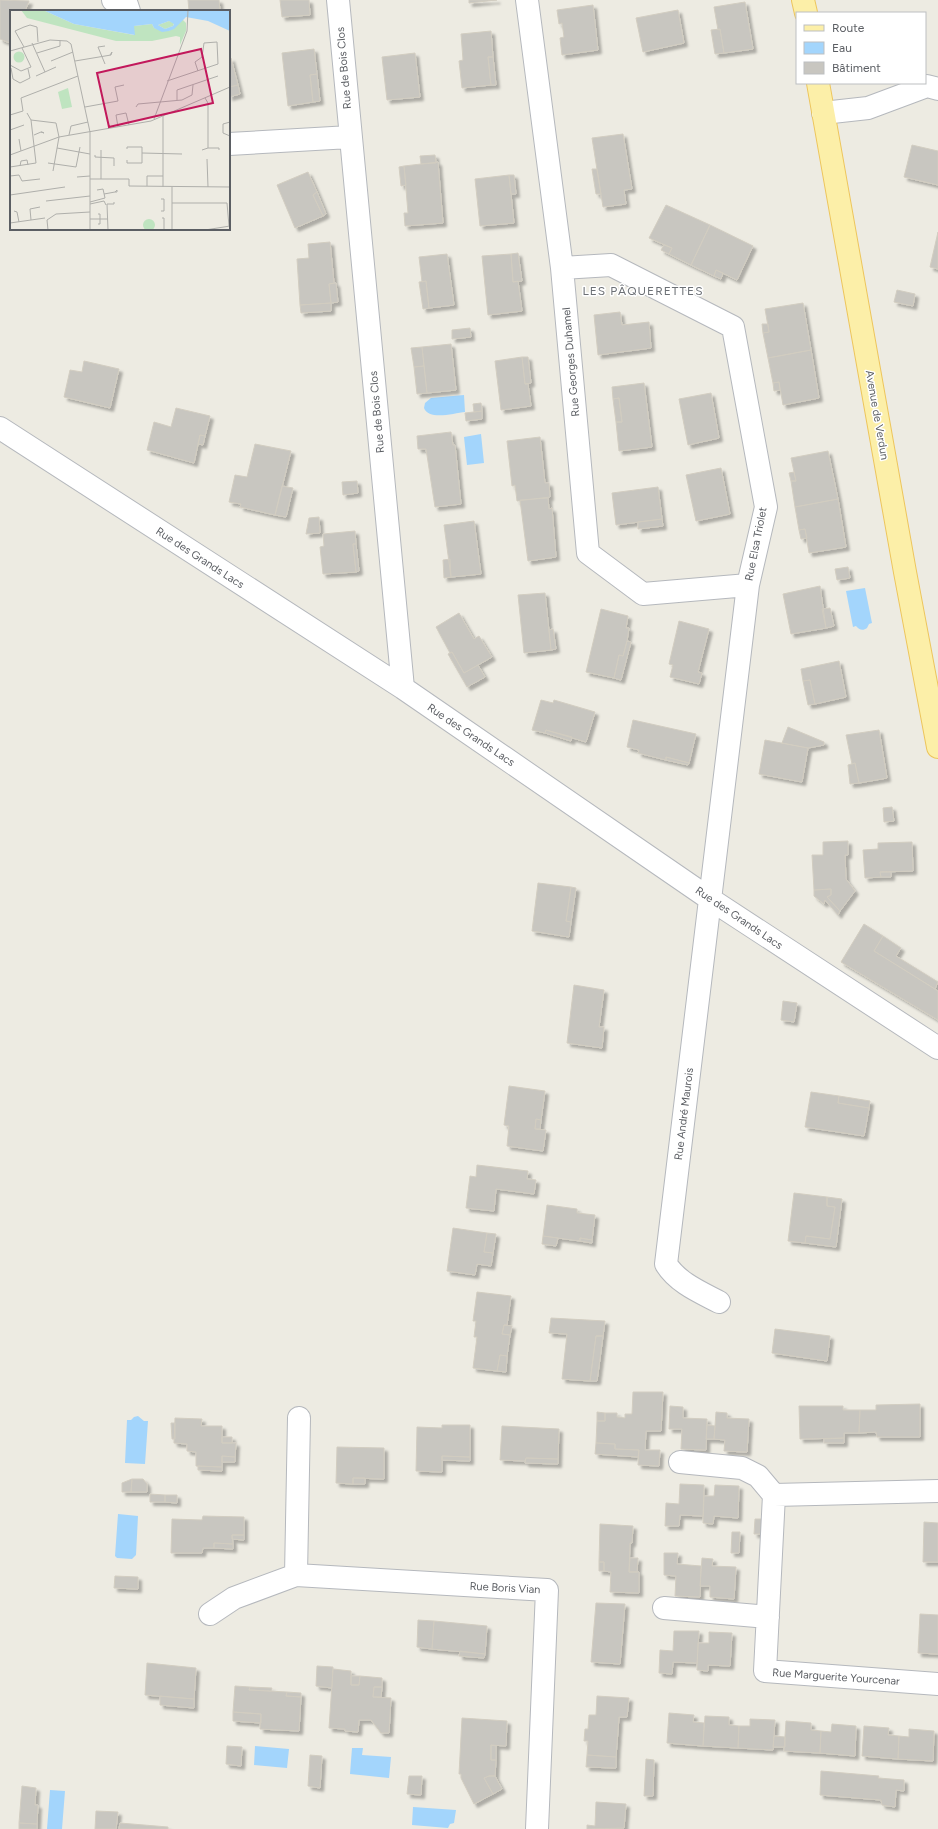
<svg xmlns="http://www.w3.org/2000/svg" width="938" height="1829" font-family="Figtree,sans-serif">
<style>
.water{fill:#a3d5fc}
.building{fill:#c8c6c0;stroke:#d2cdc1;filter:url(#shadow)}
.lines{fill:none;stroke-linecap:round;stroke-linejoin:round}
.minor-casing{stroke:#b5b8bd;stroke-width:24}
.major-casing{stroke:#edc55c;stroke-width:24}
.minor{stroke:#fff;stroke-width:22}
.major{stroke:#fcefa8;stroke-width:22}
.labels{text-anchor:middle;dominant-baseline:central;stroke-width:3;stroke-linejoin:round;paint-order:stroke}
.street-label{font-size:11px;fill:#5b5e63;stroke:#fff}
.neighbourhood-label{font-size:12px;letter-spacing:1px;fill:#6c7075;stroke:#fff}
.inset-road{fill:none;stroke:#afafab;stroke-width:1}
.view{fill:#c2185b;fill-opacity:0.15;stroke:#c2185b;stroke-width:2}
.inset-edge{fill:none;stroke:#5b5e63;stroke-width:2}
</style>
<defs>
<filter id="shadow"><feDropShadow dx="3.5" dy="3.5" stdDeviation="1" flood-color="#0004"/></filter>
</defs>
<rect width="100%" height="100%" fill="#edebe2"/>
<path class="water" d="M464,395L465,412C454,413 429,421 424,408L425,403L431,398Z
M481,434L484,463L467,465L464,437Z
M865,588L872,623L869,624L867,628C863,631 859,630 856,626L853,627L846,591Z
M138,1416L144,1421H148L145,1464L125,1463L127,1420H131L134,1417Z
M118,1514L138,1516L136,1555L132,1559L117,1558L115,1556Z
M255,1746L289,1749L287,1768L254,1765Z
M352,1748H363L362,1755L391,1757L389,1778L350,1774Z
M50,1790L65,1791L62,1829H47Z
M413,1807L456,1810L454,1823L450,1824L448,1828L412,1825Z"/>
<path class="building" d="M0,0L29,1L25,11H11L10,43L0,39Z
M188,0H219L220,11H189Z
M280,0H309L310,15L282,17Z
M469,0H497L469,3Z
M745,2L753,49L724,53L720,29L718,30L714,7Z
M593,5L598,50L562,55L560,38L564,37L562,23L559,24L557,10Z
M678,10L684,43L643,52L636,18Z
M720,29L724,53L715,54L711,30Z
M491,31L493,57H488L491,85L462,88L459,61L463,60L461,34Z
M314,49L317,74L310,75L313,102L288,106L282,53Z
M415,53L420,97L387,100L382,57Z
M488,57H493L496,85H491Z
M231,58L238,85L229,87V59Z
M317,74L320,101L313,102L310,75Z
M238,85L240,94L229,97V87Z
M623,134L632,189L624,190L626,204L603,207L592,138Z
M912,145L938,151V185L904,177Z
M435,155L436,163L421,164L420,156Z
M438,162L443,223L405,226L404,213H408L404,166Z
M404,166L406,185L401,186L399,167Z
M592,169H597L601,194H596Z
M308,172L317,192L313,195L323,216L295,228L277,185Z
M509,175H514L516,194H511Z
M509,175L514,223L480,226L475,179Z
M317,192L326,214L323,216L313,195Z
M666,205L710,225L691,265L669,254L672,248L649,238Z
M710,225L753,246L737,280L716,270L714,276L691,265Z
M938,232V269L930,267Z
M330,242L334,283L329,284L331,303L300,305L297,259L309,258L308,244Z
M664,245L672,248L669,254L661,250Z
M518,253L522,281L513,282L511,254Z
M447,254L454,305L429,308L426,281L422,282L419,257Z
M511,254L513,282L518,281L522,311L488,315L482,256Z
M716,270L723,273L721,279L714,276Z
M426,281L429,308L423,309L419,282Z
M336,283L338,302L331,303L329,284Z
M897,290L915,294L913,306L894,302Z
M331,303V311L301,313L300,305Z
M803,303L811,350L768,358L763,333L769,332L765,309Z
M620,312L622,325L649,322L651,348L598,355L594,315Z
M762,324H768L769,332L763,333Z
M470,328L471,337L452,339V330Z
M451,344L456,390L427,393L422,347Z
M422,347L424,366L414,367L411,348Z
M811,350L819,398L783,405L779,382L773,383L768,358Z
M522,357H528L531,383L525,384Z
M522,357L525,384H528L531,406L501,410L495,361Z
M84,361L119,369L110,408L64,397L70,370L82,372Z
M424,366L427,393L417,394L414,367Z
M779,382L780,390L774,391L773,383Z
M644,383L652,447L619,451L616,422H622L619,398L613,399L612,387Z
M711,393L719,438L688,445L679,399Z
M619,398L622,422H616L613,399Z
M481,403L482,411L474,412L473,404Z
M176,408L210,416L205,436L200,435L194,463L147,450L154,422L171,427Z
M482,411V419L466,421L465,413Z
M451,432L453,445H455L461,504L435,507L426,449H418L417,436Z
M200,435L205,436L203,445L198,444Z
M540,437L545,483H549L550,497L517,501L515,485L512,486L507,441Z
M255,444L291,451L275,515L240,507L241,504L229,502L235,475L247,477Z
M828,451L838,499L795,507L791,481H796L791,458Z
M721,468L730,514L696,521L686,475Z
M794,472L796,481H791L789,473Z
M357,481L358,493L343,495L342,482Z
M282,486L293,488L286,517L275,515Z
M658,487L662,519L616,525L612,493Z
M548,498L549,509L552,508L556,557L528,561L520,500Z
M838,499L846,547L809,553L805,529L799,530L795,507Z
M319,517L320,533L306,534L309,518Z
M662,519L663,526L638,529V522Z
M474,521L481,574L451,577L444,525Z
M805,529L807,538L801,539L799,530Z
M355,531L356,544H353L356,572L323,574L320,547L324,546L323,534Z
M353,544H356L359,571L356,572Z
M450,559L451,577L444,578L443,560Z
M848,567L850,578L837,580L835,569Z
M820,586L826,628L791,634L783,594Z
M545,593L551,650L524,653L518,595Z
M830,608L834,626L826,628L822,609Z
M601,609L628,616L626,628H629L627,641L623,656L619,655L614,678L586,672Z
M459,613L474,639L479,636L492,657L464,673L452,652L450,653L436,627Z
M679,621L709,629L698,672L702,673L699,684L670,677L673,665L669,664Z
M553,629L556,649L551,650L549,630Z
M627,641L631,642L621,680L614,678L619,655L623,656Z
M452,652L464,673L478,665L485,677L467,687L448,654Z
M839,661L846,697L815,704L810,680L803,681L801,669Z
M810,680L815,704L808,705L803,681Z
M541,700L553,703L554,700L595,712L586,742L546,730L545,733L532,730Z
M633,720L696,734L689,763L666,757V760L638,753L639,750L627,747Z
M788,727L824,742V745L808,748L782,743Z
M546,730L572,737L571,741L545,733Z
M879,730L887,778L859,783L855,763L852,764L846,735Z
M765,740L808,748L802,782L759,774Z
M666,757L689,763L688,765L666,760Z
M855,763L859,783L850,784L848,765Z
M892,807L894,821L884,822L883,808Z
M848,841V855H845L846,879L855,891L840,911L827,897L831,895V889L814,890L812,855H823V842Z
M912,842L913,871L880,872L881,877L865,878L863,850L878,849V843Z
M880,872H891V877H881Z
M538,883L571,887L566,921L571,922L569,937L532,931Z
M571,887L576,888L571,922L566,921Z
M831,889V895L827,897L840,911L838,915L825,900L824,904L814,896V890Z
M864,924L883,936L874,951L938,991V1020L841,962Z
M883,936L901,948L896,956L938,982L935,989L874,951Z
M574,985L604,990L599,1027H604L602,1048L567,1043Z
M783,1001L797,1003L794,1022L781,1020Z
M509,1086L545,1091L541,1120L536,1119L535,1129L546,1130L543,1151L507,1146L509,1126L504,1125Z
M811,1092L839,1096L838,1103L869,1108L864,1136L805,1127Z
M839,1096L870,1101L869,1108L838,1103Z
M536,1119L541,1120L540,1129H535Z
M477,1165L528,1171L527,1179L536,1180L534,1194L496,1189L494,1211L466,1208L470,1176L476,1177Z
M794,1193L827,1197V1206L835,1207L830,1239L806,1236L805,1243L788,1241Z
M827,1197L842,1199L836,1247L805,1243L806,1236L830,1239L835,1207L827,1206Z
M547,1205L577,1209V1213L595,1215L592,1240L580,1238V1241L543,1236Z
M453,1228L487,1233L484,1252L493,1253L491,1266L477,1264L475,1275L447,1271Z
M487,1233L496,1234L493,1253L484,1252Z
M543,1236L558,1238L556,1246L542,1244Z
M580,1238L592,1240V1243L580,1241Z
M477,1292L511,1296L507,1325H504L502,1334L510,1335L507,1356L500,1355L497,1371L473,1368L477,1337H474L476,1321H473Z
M551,1318L605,1321L603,1336H596L590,1381L562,1379L567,1334L549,1333Z
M504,1325L512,1326L510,1335L502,1334Z
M775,1329L830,1336L827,1361L772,1353Z
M596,1336H603L597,1381H590Z
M500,1355L507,1356L506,1372L497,1371Z
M633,1392H663L661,1431H646L645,1450H660L659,1466L638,1465L639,1450L615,1449V1444L596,1443L597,1421H605V1413H617V1417L625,1418V1414H632Z
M920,1404V1437H877L876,1432L859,1433L860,1410H876V1405Z
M670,1406L683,1407V1418L707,1419L706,1450L681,1449L682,1429H669Z
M799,1406H843V1410H860L859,1433H844V1438L800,1439Z
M597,1412L605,1413V1421H597Z
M716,1412L727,1413V1418L749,1419L747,1452L724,1451L725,1440L714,1439Z
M175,1418L202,1419L201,1426H222V1443H236L235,1457L222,1456V1467L196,1466V1452L187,1451V1444L174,1443Z
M171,1423H175V1439H172Z
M442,1425H470V1457L442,1456V1472L416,1471L417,1427L442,1428Z
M707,1425L715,1426L714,1439H706Z
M502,1426L559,1429L558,1459L526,1458L525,1461L500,1460Z
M222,1437H232V1443H222Z
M844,1438V1443H824V1439Z
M596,1443L615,1444V1449L639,1450L638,1457L595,1454Z
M337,1447L384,1448V1479L353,1478V1484L336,1483Z
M222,1456L235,1457V1462H222Z
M442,1456L470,1457V1461L442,1460Z
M526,1458L558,1459V1464L525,1463Z
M198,1466L222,1467V1471L198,1470Z
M353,1478H365V1484H353Z
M132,1479H143L147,1484V1492H131Z
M132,1479L131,1492H122V1483Z
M680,1484L704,1485L703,1516L680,1515L679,1526H665L666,1503L679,1504Z
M715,1485L739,1486L738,1518L714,1516L713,1524L703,1523L704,1496H714Z
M150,1494L165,1495V1502H150Z
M165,1495H177V1503L165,1502Z
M203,1516L244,1517V1535H232L233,1544L214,1543V1548H203L202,1553H171L172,1519L202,1520Z
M755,1519H763L762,1534H754Z
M924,1522L938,1523V1562H923Z
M600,1524L633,1526L632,1543H630L629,1572H639V1593L610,1592L611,1572L604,1571V1562H599Z
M732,1532H740L739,1553H731Z
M232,1535H244V1540L232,1539Z
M214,1543L233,1544V1549L214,1548Z
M664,1553H678L677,1564L701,1566L700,1597L675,1596L676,1576L664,1575Z
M630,1558H638L637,1572H629Z
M702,1558L713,1559L712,1566L736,1567L734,1599L710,1597V1586H700Z
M599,1562H604V1571H599Z
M115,1576L138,1577V1589L114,1588Z
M596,1603L625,1604L620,1664L591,1662Z
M920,1614L938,1615V1654L918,1653Z
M418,1620L434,1621L432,1649L417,1647Z
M434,1621L487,1626L485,1654L432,1649Z
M674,1631H699L697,1663L673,1662L672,1674L659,1673L660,1650L673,1651Z
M709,1632L732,1633L730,1666L708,1665V1671L697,1670L698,1643H709Z
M460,1651L485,1654L484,1658L459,1656Z
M147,1663L196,1668L194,1699L145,1695Z
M317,1666L333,1667L332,1688L316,1686Z
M333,1669L351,1671V1685H359L360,1676L382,1678V1687H374L373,1697L391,1698L389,1733H381L371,1720H359L358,1732L345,1731V1729L329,1728Z
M351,1676H360L359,1685H351Z
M235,1686L250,1687L249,1690L287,1692L286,1696L301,1697L299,1731L260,1729L261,1714L233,1712Z
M250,1687L272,1688L271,1691L249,1690Z
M374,1687H382L381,1697H373Z
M287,1692L301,1693V1697L286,1696Z
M160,1696L194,1699V1708L160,1705Z
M597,1696L629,1698L627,1717H619L616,1757L587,1755L588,1741H584L585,1729H588L589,1715H596Z
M233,1712L261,1714V1723L233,1721Z
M669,1713L694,1715L693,1722L704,1723L703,1746L667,1743Z
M705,1716L729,1717V1725L739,1726L738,1748L703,1746Z
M462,1718L507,1721L506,1746L491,1745V1760H496L495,1776H489L484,1778L493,1794L474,1804L461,1778V1774H459Z
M750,1719L775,1720L773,1750L738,1748L739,1726H750Z
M786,1721L811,1723V1730L821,1731L820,1753L784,1751Z
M832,1724L856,1726L855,1756L820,1753L821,1731L831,1732Z
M864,1726L889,1728L888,1735L899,1736L898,1759L862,1756Z
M909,1729L934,1731L933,1761L898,1759L899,1736L909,1737Z
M774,1736L785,1737V1747H773Z
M491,1745L496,1746V1760H491Z
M227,1746L242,1747L241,1766L226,1764Z
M310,1755L322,1756L320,1788L308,1786Z
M587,1755L616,1757V1768L586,1767Z
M646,1759L654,1760L653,1796H644Z
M821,1771L879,1776L878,1778L904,1780V1791L896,1790L895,1807L882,1805L881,1800L820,1795Z
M409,1776H422L421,1795L407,1794Z
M489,1776H495L502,1789L493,1794L484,1778Z
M22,1786L36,1788L35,1805H38L37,1824L19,1823Z
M596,1802L626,1804L624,1828L587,1829V1825L595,1826Z
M96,1811L118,1812L116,1829H95Z
M19,1823L37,1824V1829H19Z
M120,1823L168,1827V1829H119Z"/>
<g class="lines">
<defs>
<path id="minor" d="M113,0L127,5L129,11
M338,0L403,688
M527,0L562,268L588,553L643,594L748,585
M823,113L868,108L927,86L938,89
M229,144L350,137
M562,268L611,265L733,327L766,507L748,585L666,1264C678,1283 700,1292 719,1302
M0,428L403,688L710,899L938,1048
M299,1418L296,1575L547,1590L537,1829
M680,1462L742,1468L758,1476L774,1495
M938,1491L774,1495L765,1671L938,1684
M664,1608L768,1617
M210,1614L234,1598L296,1575"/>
<path id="major" d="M803,0L806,13
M818,83L905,572L938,747"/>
</defs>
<use href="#minor" class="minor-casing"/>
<use href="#major" class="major-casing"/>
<use href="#minor" class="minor"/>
<use href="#major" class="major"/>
</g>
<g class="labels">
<g class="street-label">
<text transform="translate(344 68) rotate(-95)">Rue de Bois Clos</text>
<text transform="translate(571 362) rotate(-95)">Rue Georges Duhamel</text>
<text transform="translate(377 412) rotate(-95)">Rue de Bois Clos</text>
<text transform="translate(877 415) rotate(80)">Avenue de Verdun</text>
<text transform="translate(756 544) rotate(-79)">Rue Elsa Triolet</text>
<text transform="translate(200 558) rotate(33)">Rue des Grands Lacs</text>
<text transform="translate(471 735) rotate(34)">Rue des Grands Lacs</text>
<text transform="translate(739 918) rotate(34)">Rue des Grands Lacs</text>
<text transform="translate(684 1114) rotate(-83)">Rue André Maurois</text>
<text transform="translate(505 1588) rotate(3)">Rue Boris Vian</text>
<text transform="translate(836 1677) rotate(4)">Rue Marguerite Yourcenar</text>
</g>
<g class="neighbourhood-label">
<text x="643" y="291">LES PÂQUERETTES</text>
</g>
</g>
<g transform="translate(10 10)">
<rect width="220" height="220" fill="#edebe2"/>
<path d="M11,0H33L64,14L124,25V16L142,14L144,18L159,21L172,9L176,13V21L170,35V27L166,26L142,31H106L17,8ZM159,11L164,13L163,16L155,19L148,15ZM3.5 47a5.5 5.5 0 1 1 11 0a5.5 5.5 0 1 1-11 0ZM58,78L62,97L52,99L48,82ZM133 215a6 6 0 1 1 12 0a6 6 0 1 1-12 0Z" fill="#bfe4c0"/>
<path d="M33,0H220V21L198,11L176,7L164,19L159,21L152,22L144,18L142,14L124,16L125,25L64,14ZM159,11L164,14L163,16L155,19L148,15Z" fill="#a3d5fc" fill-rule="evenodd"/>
<path class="inset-road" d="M22,33L35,62M14,37L5,21L14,17L20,15L27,17L28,32M0,41L40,30L57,31L61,34L80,122V220M27,43L50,36V30M41,51L63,42M65,51L101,45L102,42L100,45M95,54L88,37L95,36M0,55L11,61L21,57L12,38M1,58L3,69L10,73L20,68L18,59M26,66L46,57M157,71L208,54L207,32L194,33L192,47L185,52L188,61M167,90V80L208,66M75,97L108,91L105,77L114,75M126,97L128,94L172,90L182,85L183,75M0,105L13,101L11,88L68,66M144,109L177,21L178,0M21,110L46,113L49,127L43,161M220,112L213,114V123L220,126M108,117L106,105L116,103L119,115M0,120L14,115M24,125L31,122H32L34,123L31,122M59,125L61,116L78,112M9,129L11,141M47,138L80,144M198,138H209V140M117,139V137H132V153H117V150M192,140L198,138V93L195,88M132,143L172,144M0,145L49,127L141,111L220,77M85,145V147L104,148V156M197,149L198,177M38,153L66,157L70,137M10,156L11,151L17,150L18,155M0,157L26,153L21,110L17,103M0,166L9,165L12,171L30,169M67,167L80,166M80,169H119V176L220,177M91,169V140M137,176V166H153M153,177V106M162,177V220M94,184L105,182H107V180L105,182M0,185L55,177M151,189H154V201H151M36,191L80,186M80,192L95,188L93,179L87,180M162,193H217L219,216M80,194L94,191L96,195M4,201L7,202L9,212M88,204H90V214H88M152,208H154V220M80,209H98M21,210L20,199L30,197M0,213L35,208M38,220L37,210L46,204L80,202M98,220L97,194H104V192M195,220L220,216"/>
<path class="view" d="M191,39L203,93L99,117L87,63Z"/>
<rect width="220" height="220" class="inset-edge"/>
</g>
<rect x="796" y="12" width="130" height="72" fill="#ffffff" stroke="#bdbfc1"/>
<rect x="804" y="25" width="20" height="6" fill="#fcefa8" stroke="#bdbfc1"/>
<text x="832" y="32" font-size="12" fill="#5b5e63">Route</text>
<rect x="804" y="42" width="20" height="12" fill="#a3d5fc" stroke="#bdbfc1"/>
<text x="832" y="52" font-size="12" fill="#5b5e63">Eau</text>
<rect x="804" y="62" width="20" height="12" fill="#c8c6c0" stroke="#bdbfc1"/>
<text x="832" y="72" font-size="12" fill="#5b5e63">Bâtiment</text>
</svg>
